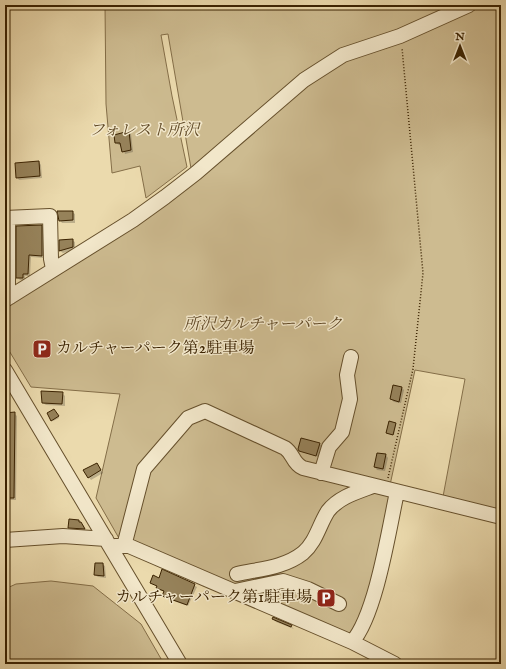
<svg xmlns="http://www.w3.org/2000/svg" width="506" height="669" font-family="'IM FELL English','Noto Serif JP',serif">
<style>
.green{fill:#cdbb90;stroke:#846e48}
.shadow{fill:#0003}
.building{fill:#96825a;stroke:#3a2201}
.lines{fill:none;stroke-linecap:round;stroke-linejoin:round}
.minor-casing{stroke:#66502c;stroke-width:16}
.path{stroke:#3a2201;stroke-width:1.5;stroke-dasharray:1 2;stroke-linecap:butt}
.minor{stroke:#f2e7ca;stroke-width:14}
.labels{text-anchor:middle;dominant-baseline:central;stroke-width:3;stroke-linejoin:round;paint-order:stroke}
.park-label{font-size:16px;font-style:italic;fill:#5f4825;stroke:#f2e7ca}
.poi-label{font-size:16px;fill:#3a2201;stroke:#f2e7ca;text-anchor:start}
</style>
<rect width="100%" height="100%" fill="#ebdaad"/>
<filter id="stains"><feTurbulence type="fractalNoise" baseFrequency=".005" numOctaves="4"/><feColorMatrix values="0 0 0 0 .2 0 0 0 0 .09 0 0 0 0 .02 0 0 0 .5 -.17"/></filter>
<radialGradient id="worn" r=".72"><stop offset=".6" stop-color="#630" stop-opacity="0"/><stop offset="1" stop-color="#630" stop-opacity=".3"/></radialGradient>
<path class="green" d="M105,5H501V517L442,502L465,379L415,370L390,485L394,495L360,624L350,633L345,634L120,540L96,498L120,394L31,387L5,344V306L193,180L168,34L161,35L172,96L187,167L146,198L140,166L112,173L106,104Z
M51,581L93,586L141,624L164,664H5V589L16,584Z"/>
<path class="shadow" d="M129,132L131,134L133,152L125,154L122,145H119L116,143Z
M39,162L41,165L42,178L19,180L17,177Z
M72,212L75,214V223H62L60,220Z
M41,226L44,228V258L31,257L30,276H25V280H20L18,278Z
M72,240L75,242V250L63,253L60,251V241Z
M402,388L404,390L401,403L394,402L391,399Z
M62,393L65,396V406L46,405L43,403Z
M55,411L59,418L53,421L52,420Z
M14,413L17,416L16,500H5V414Z
M396,424L394,435L388,434L387,433Z
M319,443L322,446L318,457L301,451Z
M386,455L388,458L385,471L377,470L375,467Z
M97,464L103,473L91,480L84,471Z
M79,521L84,526L86,531L71,530L69,527Z
M102,564L105,566L106,578L98,577L95,575Z
M163,571L197,587L188,606L165,598L163,596L165,592L159,590L157,586L151,583L160,579Z
M273,619L291,626L294,629L276,622Z"/>
<path class="building" d="M129,131L131,150L122,152L120,143H115L114,135Z
M39,161L40,176L16,178L15,163Z
M57,211H73V220L59,221Z
M42,225V256L29,255L28,274H23V278H16V226Z
M73,239V247L59,251V240Z
M393,385L402,387L399,402L390,399Z
M41,391L63,392L62,404L42,403Z
M54,409L59,416L51,421L47,413Z
M15,412L14,498H6L5,497V413Z
M389,421L396,423L393,435L386,433Z
M301,438L320,443L316,456L299,451L298,449Z
M377,453L386,454L383,469L374,467Z
M97,463L101,470L88,478L83,470Z
M69,519L79,520V522H81L85,529L68,528Z
M95,563H103L104,576L94,575Z
M162,569L195,584L187,605L162,596L164,591L156,588L157,586L150,583L153,575L159,578Z
M273,617L292,625L291,627L272,619Z"/>
<g class="lines">
<defs>
<path id="minor" d="M5,218L50,216L51,259L53,269
M8,218V286L10,297
M5,300L133,220L165,197L196,173L304,80L343,55L400,36L469,5
M5,370L180,664
M321,473L329,447L342,432L350,399L347,375L351,357
M5,540L63,536L106,539
M115,546H129L352,642L395,664
M124,546L144,469L188,418L205,411L285,448C294,454 292,463 303,468L501,517
M237,574C259,569 284,568 303,553C316,542 319,525 328,511C339,497 357,492 373,486
M235,591L283,581L308,589L339,604
M352,642C376,615 389,529 397,492"/>
</defs>
<use href="#minor" class="minor-casing"/>
<path class="path" d="M388,478L413,369L423,273L402,48"/>
<use href="#minor" class="minor"/>
</g>
<defs>
<symbol id="parking-square" viewBox="-11 -11 22 22"><rect x="-9" y="-9" width="18" height="18" rx="4" fill="#8f2418" stroke="#f2e7ca"/><path d="M-3.5-5.5H1a3.5 3.5 0 0 1 0 7H-1V5.5H-3.5ZM-1-3.4V-.6H.8a1.4 1.4 0 0 0 0-2.8Z" fill="#fff"/></symbol>
</defs>
<g fill-rule="evenodd">
<use href="#parking-square" x="31" y="338" width="22" height="22"/>
<use href="#parking-square" x="315" y="587" width="22" height="22"/>
</g>
<g class="labels">
<g class="park-label">
<text x="144" y="131">フォレスト所沢</text>
<text x="263" y="325">所沢カルチャーパーク</text>
</g>
<g class="poi-label">
<text x="56" y="349">カルチャーパーク第2駐車場</text>
<text x="312" y="598" text-anchor="end">カルチャーパーク第1駐車場</text>
</g>
</g>
<rect width="506" height="669" fill="none" stroke="#ebdaad" stroke-width="20"/>
<rect x="6" y="6" width="494" height="657" fill="none" stroke="#3a2201" stroke-width="2"/>
<rect x="10" y="10" width="486" height="649" fill="none" stroke="#3a2201"/>
<g transform="translate(460 46)" stroke="#f2e7ca" stroke-width="3" paint-order="stroke">
<path d="M0-3L7 15L0 10L-7 15Z" fill="#3a2201"/>
<text y="-6" font-size="11" font-weight="bold" text-anchor="middle" fill="#3a2201">N</text>
</g>
<rect width="100%" height="100%" filter="url(#stains)"/>
<rect width="100%" height="100%" fill="url(#worn)"/>
</svg>
